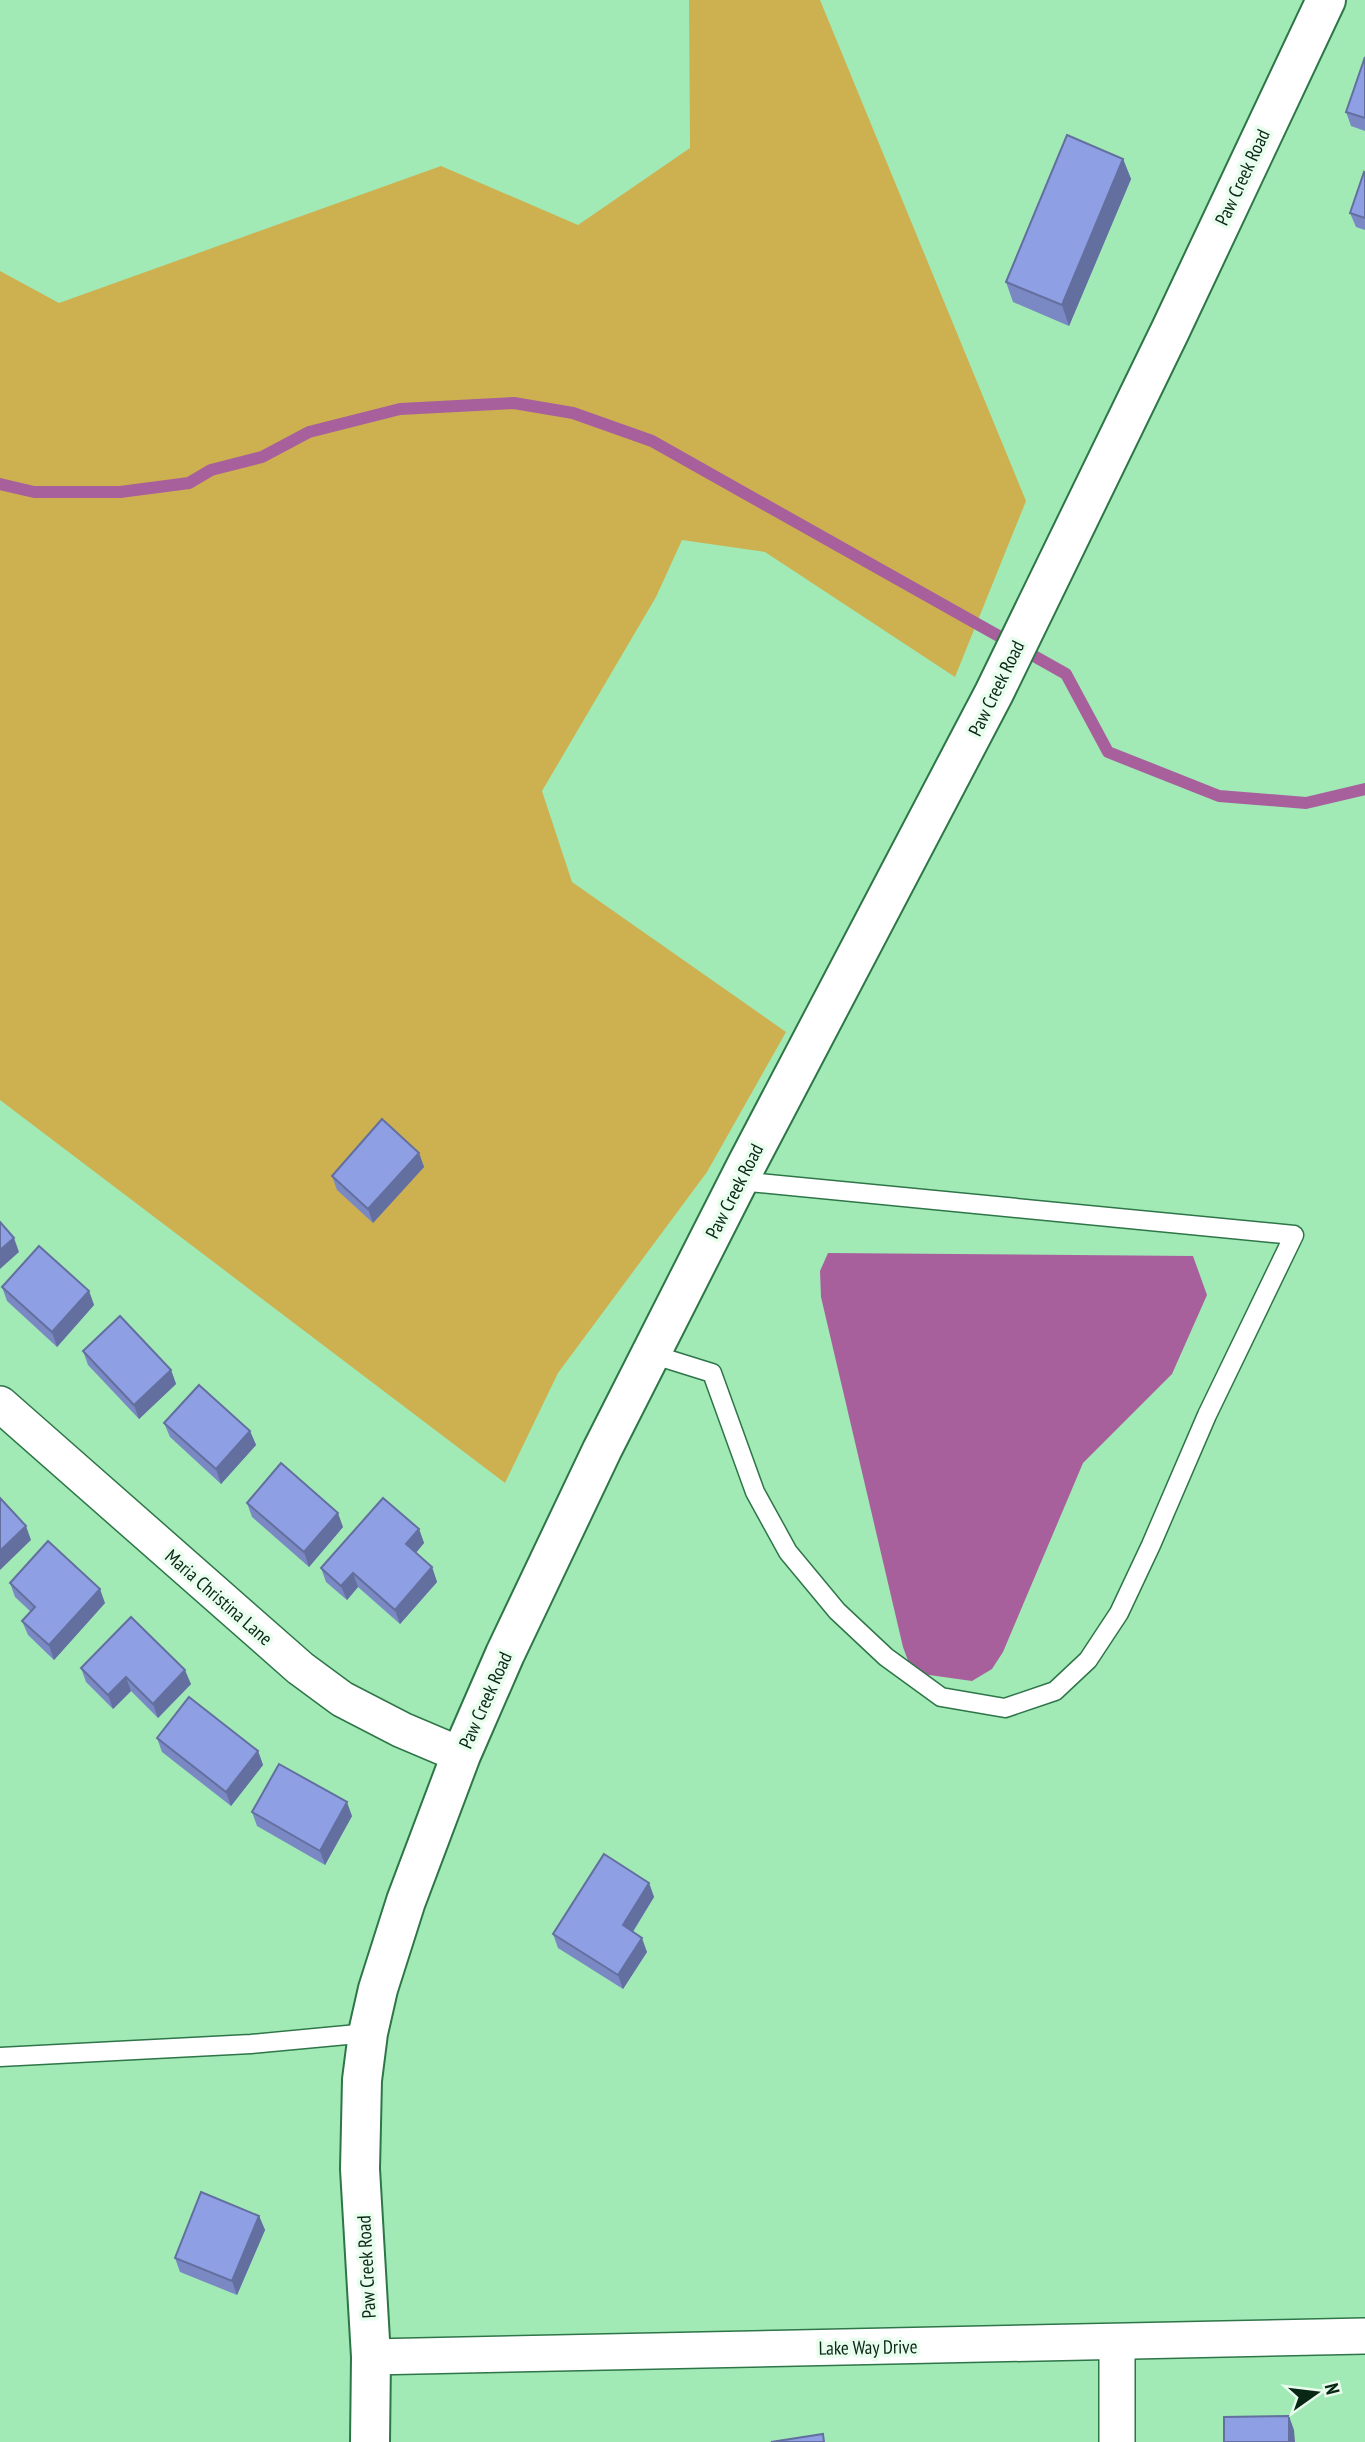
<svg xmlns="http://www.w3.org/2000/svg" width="1365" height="2442" font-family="'PT Sans Narrow',sans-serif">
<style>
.green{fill:#cdb151}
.water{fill:#a8609d}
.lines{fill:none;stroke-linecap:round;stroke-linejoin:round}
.stream{stroke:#a8609d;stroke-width:12}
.lane-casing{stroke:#2e7548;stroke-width:21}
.street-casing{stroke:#2e7548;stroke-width:38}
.secondary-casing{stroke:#2e7548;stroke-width:42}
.lane{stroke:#fff;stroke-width:18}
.street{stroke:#fff;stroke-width:35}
.secondary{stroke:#fff;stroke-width:38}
.wall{fill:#7a89c3}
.shaded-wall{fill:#636f9f}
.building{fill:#8e9fe3;stroke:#636f9f;stroke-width:2}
.labels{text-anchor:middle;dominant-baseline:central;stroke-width:7;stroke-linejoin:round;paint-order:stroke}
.street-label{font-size:19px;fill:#082714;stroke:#e8fded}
</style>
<rect width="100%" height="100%" fill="#a1eab6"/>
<path class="green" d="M689,0H820L1026,501L955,677L765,552L682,540L656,597L542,791L572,882L786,1032L707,1172L558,1373L505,1483L0,1100V271L59,303L441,166L578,225L690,148Z"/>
<path class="water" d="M828,1253L1193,1256L1207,1295L1172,1374L1083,1463L1003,1652L992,1669L972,1681L922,1674L910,1666L903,1647L821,1297L820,1271Z"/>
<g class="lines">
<path class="stream" d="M0,484L34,492H120L189,483L211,470L262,457L309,432L400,409L514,403L573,413L652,441L1066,674L1108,752L1219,796L1306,803L1365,789"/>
<defs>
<path id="lane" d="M651,1354L712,1373L755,1492L788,1552L837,1611L886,1657L941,1697L1005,1708L1055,1691L1088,1660L1119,1613L1151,1545L1207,1415L1294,1235L739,1181
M0,2057L251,2044L368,2033"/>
<path id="street" d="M0,1404L300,1668L342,1699L402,1730L461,1755
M1117,2342V2442
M371,2357L1365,2336"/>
<path id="secondary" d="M370,2442L371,2357L360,2169L362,2080L368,2033L378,1989L406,1901L461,1755L505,1654L602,1450L747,1164L994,693L1170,331L1326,0"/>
</defs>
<use href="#lane" class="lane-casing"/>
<use href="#street" class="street-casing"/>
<use href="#secondary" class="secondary-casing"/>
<use href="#lane" class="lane"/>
<use href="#street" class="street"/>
<use href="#secondary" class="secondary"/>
</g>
<path class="wall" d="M1365,57V131L1351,126L1346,112Z
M1123,159L1131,179L1069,326L1013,302L1006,282Z
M1365,173V230L1356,227L1350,213Z
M419,1153L424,1167L373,1223L337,1190L332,1176Z
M2,1287L89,1291L94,1305L57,1347L7,1301Z
M83,1351L171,1370L176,1384L139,1419L88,1365Z
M164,1423L250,1431L256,1445L221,1484L170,1437Z
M247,1503L343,1527L309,1567L252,1517Z
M419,1529L424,1543L416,1553L432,1567L437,1582L400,1624L358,1587L347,1600L326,1582L321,1568Z
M10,1583L105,1603L54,1660L28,1635L22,1621L31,1612L15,1597Z
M81,1668L191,1684L158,1718L131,1691L113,1709L86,1682Z
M157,1738L258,1751L263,1765L231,1806L162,1752Z
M252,1812L352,1816L325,1865L257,1826Z
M649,1883L654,1897L633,1932L647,1952L623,1989L558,1948L553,1934Z
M259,2216L265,2230L237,2295L180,2272L175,2258Z"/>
<path class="shaded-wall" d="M1123,159L1131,179L1069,326L1062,305Z
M419,1153L424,1167L373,1223L368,1209Z
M14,1238L19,1252L0,1269V1250Z
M89,1291L94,1305L57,1347L52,1332Z
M171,1370L176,1384L139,1419L134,1405Z
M250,1431L256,1445L221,1484L216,1469Z
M338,1513L343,1527L309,1567L304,1552Z
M26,1526L31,1540L0,1570V1551Z
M419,1529L424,1543L411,1558L406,1544Z
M432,1567L437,1582L400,1624L395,1610Z
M353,1573L358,1587L347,1600L341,1586Z
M100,1589L105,1603L54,1660L49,1645Z
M185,1670L191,1684L158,1718L153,1704Z
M126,1677L131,1691L113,1709L108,1695Z
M258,1751L263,1765L231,1806L226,1792Z
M347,1802L352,1816L325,1865L320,1851Z
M649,1883L654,1897L628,1939L623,1925Z
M642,1938L647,1952L623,1989L618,1975Z
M259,2216L265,2230L237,2295L232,2281Z
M1289,2416L1294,2430L1295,2442H1289Z"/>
<path class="building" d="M1365,57V118L1346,112Z
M1067,135L1123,159L1062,305L1006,282Z
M1364,172L1365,173V218L1350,213Z
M382,1119L419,1153L368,1209L332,1176Z
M0,1222L14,1238L0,1250Z
M39,1246L89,1291L52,1332L2,1287Z
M120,1316L171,1370L134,1405L83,1351Z
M199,1385L250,1431L216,1469L164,1423Z
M281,1463L338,1513L304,1552L247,1503Z
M0,1498L26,1526L0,1551Z
M383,1498L419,1529L406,1544L432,1567L395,1610L353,1573L341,1586L321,1568Z
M48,1541L100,1589L49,1645L22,1621L35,1607L10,1583Z
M131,1617L185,1670L153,1704L126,1677L108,1695L81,1668Z
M189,1697L258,1751L226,1792L157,1738Z
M279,1764L347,1802L320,1851L252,1812Z
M604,1854L649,1883L623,1925L642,1938L618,1975L553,1934Z
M201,2192L259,2216L232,2281L175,2258Z
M1289,2416V2442H1224V2417Z
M823,2434L824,2442H771Z"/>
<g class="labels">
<g class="street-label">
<text transform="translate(1242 177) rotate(-65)">Paw Creek Road</text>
<text transform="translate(996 688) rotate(-64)">Paw Creek Road</text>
<text transform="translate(734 1191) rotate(-63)">Paw Creek Road</text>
<text transform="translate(219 1597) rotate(41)">Maria Christina Lane</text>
<text transform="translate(485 1700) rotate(-66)">Paw Creek Road</text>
<text transform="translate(366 2267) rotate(-93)">Paw Creek Road</text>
<text transform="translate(868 2347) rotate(-1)">Lake Way Drive</text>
</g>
</g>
<g transform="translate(1316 2393) rotate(76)" stroke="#e8fded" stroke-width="5" paint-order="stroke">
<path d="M0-5L12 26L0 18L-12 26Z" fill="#082714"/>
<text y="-10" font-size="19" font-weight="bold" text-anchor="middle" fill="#082714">N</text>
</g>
</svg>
